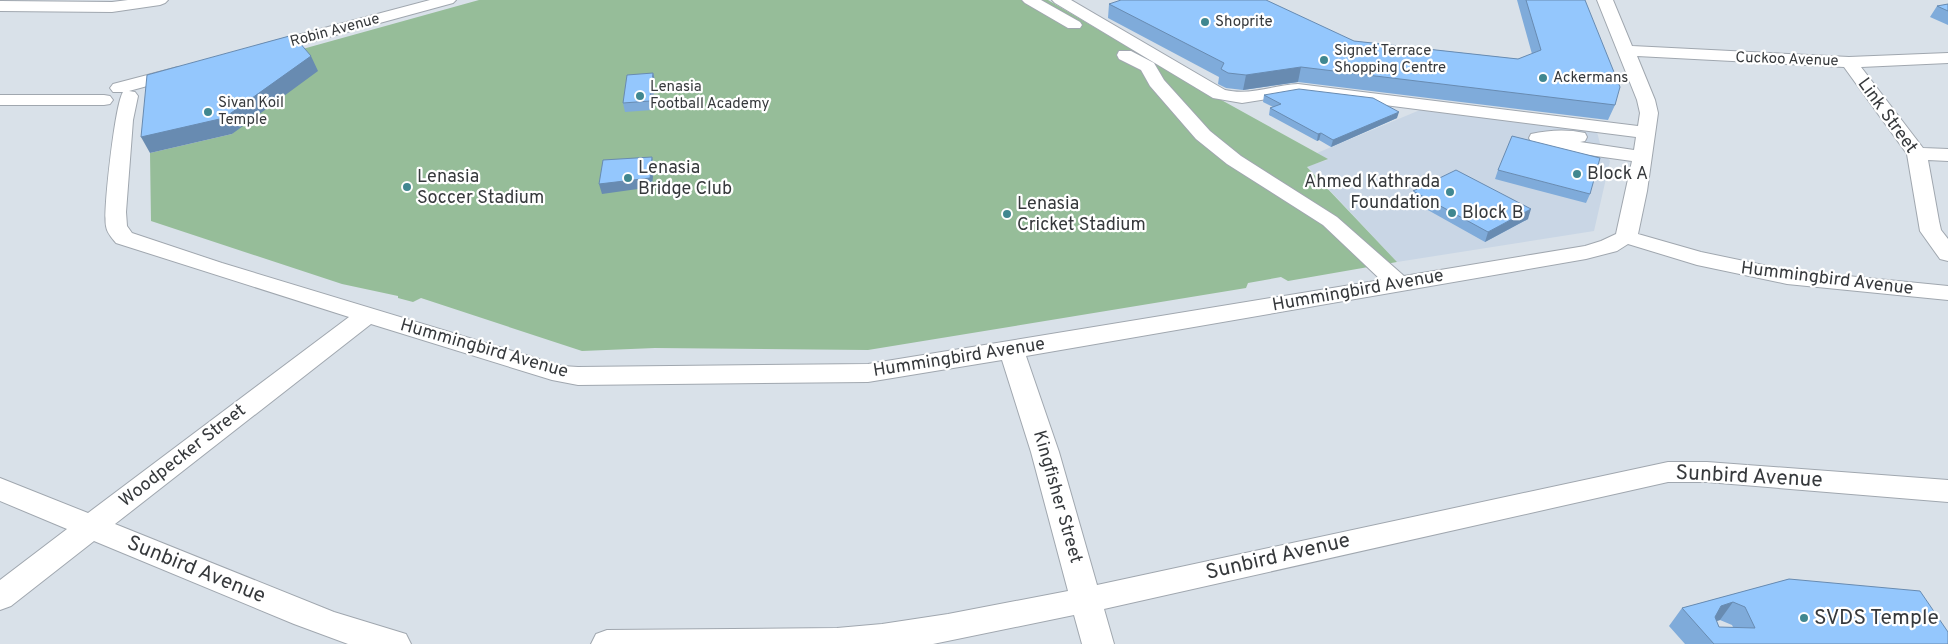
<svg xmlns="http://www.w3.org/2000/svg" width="1948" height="644" font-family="Overpass,sans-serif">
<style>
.built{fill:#c9d6e5}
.green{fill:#96bd99}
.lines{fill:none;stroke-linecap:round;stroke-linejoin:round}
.minor-casing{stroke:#a0a7af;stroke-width:2}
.minor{fill:#fff;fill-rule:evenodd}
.wall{fill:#7fabda;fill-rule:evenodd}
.shaded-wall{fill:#688bb1}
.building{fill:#94c7fd;stroke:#688bb1;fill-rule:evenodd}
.poi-dot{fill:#408790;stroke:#fff;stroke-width:2}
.labels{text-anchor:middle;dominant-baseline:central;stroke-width:4.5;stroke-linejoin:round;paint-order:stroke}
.far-poi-label{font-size:15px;fill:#36393c;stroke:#fff;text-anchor:start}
.far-street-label{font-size:15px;fill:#36393c;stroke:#fff}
.street-label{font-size:18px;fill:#36393c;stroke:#fff}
.poi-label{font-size:18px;fill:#36393c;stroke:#fff;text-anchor:start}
.near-street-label{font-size:21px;fill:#36393c;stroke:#fff}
.near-poi-label{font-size:21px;fill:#36393c;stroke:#fff;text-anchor:start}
</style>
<rect width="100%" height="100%" fill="#d9e1e9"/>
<path class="built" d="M1420,110L1597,132L1602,151L1610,161L1594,231L1397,262L1307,166L1327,160L1317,153Z"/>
<path class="green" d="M479,0H1048L1169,71L1328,159L1307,167L1397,262L1288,281L1281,277L1248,283L1246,288L868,350L655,348L582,351L421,298L413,302L398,298V296L342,284L151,221L150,153L232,134L299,50Z"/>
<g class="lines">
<defs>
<path id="minor" d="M128,0H168L165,3L160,5L112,12L0,11V1L112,2Z
M430,0H456L453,3L266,54L260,53L258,49L260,45Z
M1022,0H1041L1080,22L1082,25L1080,28H1068L1025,3Z
M1052,0H1071L1225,90C1250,96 1273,85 1298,84L1638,126L1640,113L1637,100L1597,0H1613L1632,46L1849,57L1948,53V63L1861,67L1923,148L1948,149V161L1928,160L1939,221L1941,230L1948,239V261L1940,259L1920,231L1907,154L1844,67L1637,56L1655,100L1658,113L1647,191L1638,234L1701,252L1787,270L1948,286V300L1787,284L1697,265L1628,244L1617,251L1586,259L1026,356L1059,452L1097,585L1668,462H1707L1948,480V502L1707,482H1668L1104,609L1114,644H1082L1074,615L933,644H591L596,634L607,630L837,628L882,624L948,614L1068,591L1031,452L1002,360L868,382L578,385L552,380L371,324L115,524L334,612L406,634L411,644H348L294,624L94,541L11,606L0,610V580L67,529L0,501V478L88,513L349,317L116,243C112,238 107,233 106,226C103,212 115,104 123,92H113L110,88L113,84L178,67L184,68L187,72L184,76L129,91L135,92L138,96L133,120L126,212L127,226L132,233L222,263L562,366L578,367L868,364L1381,280L1323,225L1227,164L1196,139L1150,86L1141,70L1119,59L1117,55L1119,51H1131L1154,63L1164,80L1210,131L1241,156L1337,217L1404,276L1585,246L1601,241L1616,234L1632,161L1560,151L1531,142L1529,138L1531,134C1549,130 1567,129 1585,133L1587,137L1585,141L1580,142L1634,150L1636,137L1298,94L1242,103L1213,98L1055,3Z
M0,95H104L110,96L113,100L110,104L104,105H0Z"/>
</defs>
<use href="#minor" class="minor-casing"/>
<use href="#minor" class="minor"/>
</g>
<path class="wall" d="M1517,0H1585L1615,105L1608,120L1298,82L1243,90L1226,88L1218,84L1219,77L1108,18L1109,4L1354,41L1518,59L1532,54Z
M1948,4V25L1930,17L1937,6Z
M653,73L655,81L652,110L625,112L623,103Z
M1264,95L1397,118L1331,147L1319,140L1317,141L1269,115L1270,108L1273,107L1263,102Z
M1498,170L1590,194L1586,203L1495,179Z
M1413,191L1528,219L1485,242L1410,200Z
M1789,579L1948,644H1685L1669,626L1682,608ZM1720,620L1732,625L1733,627H1719L1716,621Z"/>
<path class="shaded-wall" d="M311,56L318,71L232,134L150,153L141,137Z
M1301,67L1298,82L1243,90L1246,75Z
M653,73L655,81L652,110L650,101Z
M1399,112L1397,118L1331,147L1333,140Z
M1321,133L1319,140L1317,141L1318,134Z
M652,157L654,166L652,187L602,194L599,184Z
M1531,209L1528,219L1485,242L1488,232Z
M1733,602L1720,620L1707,624L1721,606Z"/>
<path class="building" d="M1121,0H1266L1354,41L1518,59L1541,50L1526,0H1585L1620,87L1615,105L1301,67L1246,75L1228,73L1221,69L1224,63L1109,4Z
M1948,4V11L1937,6Z
M293,35L311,56L224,118L141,137L147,75Z
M653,73L650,101L623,103L627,75Z
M1299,89L1373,98L1399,112L1333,140L1321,133L1318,134L1270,108L1281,104L1264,95Z
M1512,136L1600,158L1590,194L1498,170Z
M652,157L650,178L599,184L603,160Z
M1456,170L1531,209L1488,232L1413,191Z
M1789,579L1920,591L1948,632V644H1714L1682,608ZM1733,602L1745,607L1755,628L1719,627L1715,617L1721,606Z"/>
<g class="poi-dot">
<circle cx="1205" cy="22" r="5"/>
<circle cx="1324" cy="60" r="5"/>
<circle cx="1543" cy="78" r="5"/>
<circle cx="640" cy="96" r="5"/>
<circle cx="208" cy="112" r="5"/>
<circle cx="1577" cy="174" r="5"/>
<circle cx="628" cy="178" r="5"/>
<circle cx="407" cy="187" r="5"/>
<circle cx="1450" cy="192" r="5"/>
<circle cx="1452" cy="213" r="5"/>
<circle cx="1007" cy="214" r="5"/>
<circle cx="1804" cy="618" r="5"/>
</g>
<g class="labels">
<g class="far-poi-label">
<text x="1215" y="22">Shoprite</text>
<text x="1334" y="51">Signet Terrace<tspan x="1334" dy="17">Shopping Centre</tspan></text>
<text x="1553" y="78">Ackermans</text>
<text x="650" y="87">Lenasia<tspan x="650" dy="17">Football Academy</tspan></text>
<text x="218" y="103">Sivan Koil<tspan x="218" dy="17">Temple</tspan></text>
</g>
<g class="far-street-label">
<text transform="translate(335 31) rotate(-15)">Robin Avenue</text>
<text transform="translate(1787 60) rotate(2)">Cuckoo Avenue</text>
</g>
<g class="street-label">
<text transform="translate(1887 116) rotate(54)">Link Street</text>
<text transform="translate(1827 279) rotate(7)">Hummingbird Avenue</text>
<text transform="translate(1358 291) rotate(-10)">Hummingbird Avenue</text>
<text transform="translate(484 349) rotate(16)">Hummingbird Avenue</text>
<text transform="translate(959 358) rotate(-9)">Hummingbird Avenue</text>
<text transform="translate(183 456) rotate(-38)">Woodpecker Street</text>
<text transform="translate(1057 497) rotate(74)">Kingfisher Street</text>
</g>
<g class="poi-label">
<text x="638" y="168">Lenasia<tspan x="638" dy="21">Bridge Club</tspan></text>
<text x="1587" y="174">Block A</text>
<text x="417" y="177">Lenasia<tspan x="417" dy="21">Soccer Stadium</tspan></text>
<text x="1440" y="182" text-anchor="end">Ahmed Kathrada<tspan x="1440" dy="21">Foundation</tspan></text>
<text x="1017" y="204">Lenasia<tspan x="1017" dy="21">Cricket Stadium</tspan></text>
<text x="1462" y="213">Block B</text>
</g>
<g class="near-street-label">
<text transform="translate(1749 477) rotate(3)">Sunbird Avenue</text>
<text transform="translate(1278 557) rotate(-13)">Sunbird Avenue</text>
<text transform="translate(196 570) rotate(22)">Sunbird Avenue</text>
</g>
<g class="near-poi-label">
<text x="1814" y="618">SVDS Temple</text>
</g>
</g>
</svg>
